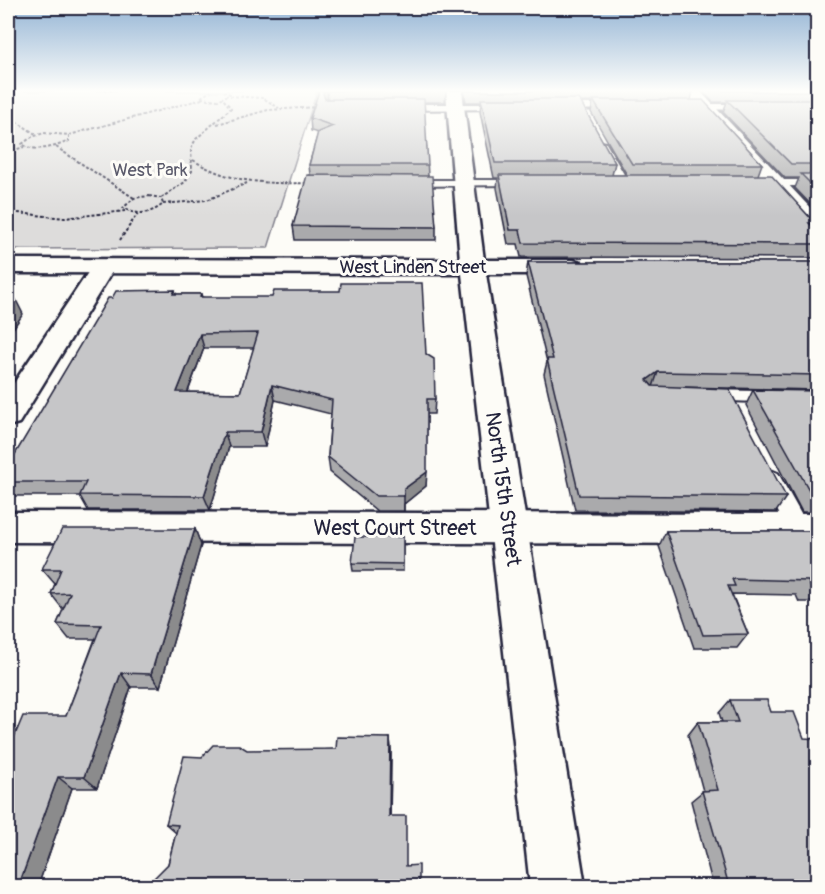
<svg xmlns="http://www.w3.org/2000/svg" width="825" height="894" font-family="Pangolin,sans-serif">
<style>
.green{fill:#dddcdb;stroke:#807f8b;stroke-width:1.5}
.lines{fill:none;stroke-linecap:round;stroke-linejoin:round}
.lane-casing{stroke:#22223b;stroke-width:4}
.street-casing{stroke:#22223b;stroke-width:5}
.secondary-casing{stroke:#22223b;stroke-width:5}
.path{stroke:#22223b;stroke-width:2;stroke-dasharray:3 2;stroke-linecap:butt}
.lane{fill:#fdfcf7;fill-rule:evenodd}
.street{fill:#fdfcf7;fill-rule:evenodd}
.secondary{fill:#fdfcf7;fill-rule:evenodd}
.wall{fill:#aaaaac;stroke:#22223b;stroke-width:1.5;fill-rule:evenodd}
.shaded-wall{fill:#8b8b8c;stroke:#22223b;stroke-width:1.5}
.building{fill:#c6c6c8;stroke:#22223b;stroke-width:1.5;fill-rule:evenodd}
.labels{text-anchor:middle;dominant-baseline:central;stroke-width:6;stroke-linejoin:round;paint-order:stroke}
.far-park-label{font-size:18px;fill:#5a5a6b;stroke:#fdfcf7}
.far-street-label{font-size:18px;fill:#22223b;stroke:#fdfcf7}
.street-label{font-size:21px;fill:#22223b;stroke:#fdfcf7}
</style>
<rect width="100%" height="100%" fill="#fdfcf7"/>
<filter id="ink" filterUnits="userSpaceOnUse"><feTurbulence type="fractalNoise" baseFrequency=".0167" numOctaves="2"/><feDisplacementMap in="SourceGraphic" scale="12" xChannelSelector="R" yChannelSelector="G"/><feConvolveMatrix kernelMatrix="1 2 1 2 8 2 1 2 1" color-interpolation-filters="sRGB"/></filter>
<g filter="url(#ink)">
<path class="green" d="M8,91H317L268,248L8,249Z"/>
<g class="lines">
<defs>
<path id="lane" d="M506,104L511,107L509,109L400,110L395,107L400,104Z
M617,104L622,107L620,109L556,110L551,107L556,104Z
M685,104H752L757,107L752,110L688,109L683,106Z
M597,141L606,143L629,183L627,185L617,183L596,143Z
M524,180L528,181V185L406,186L400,183L406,180Z
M818,180V186H760L754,183L760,180Z
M706,390L818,392V404L700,400L697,396L700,392Z
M771,470L778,473L806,523L809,529L806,535L798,538L790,535L761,478L764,473Z"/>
<path id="street" d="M684,91H700L818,216V236L810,235Z
M103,260L111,262L115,267L19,423L8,426V392L95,262Z
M8,512L818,514V544L8,542Z"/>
<path id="secondary" d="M446,91H462L484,260H573L581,262L585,267L581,272L573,274H486L585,886H530L462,274L8,273V259L460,260Z"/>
</defs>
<use href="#lane" class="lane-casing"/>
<use href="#street" class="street-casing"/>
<use href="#secondary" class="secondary-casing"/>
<path class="path" d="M105,91H112
M230,96L263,98L279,108
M201,97L211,91
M201,98L218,100L230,94L224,91
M8,116L37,135
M217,124L268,110L318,107
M44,133L69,135V141C55,147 35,153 22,144L32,137Z
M69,135L202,99
M56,147L134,198
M8,152L24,147
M193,160C229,183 267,184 309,183
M149,196L161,198L163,204C151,214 137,216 123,208L134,198Z
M161,198L185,182L192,171L191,148L196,139L231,108L223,99
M163,204L207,200L247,183
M8,212L65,218L125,211
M120,240L138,213"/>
<use href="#lane" class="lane"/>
<use href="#street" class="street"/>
<use href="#secondary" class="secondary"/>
</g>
<path class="wall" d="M319,91H446L445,102H424L428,176L436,227V240H295L293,226L310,175L309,165L318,133L311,131L310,118Z
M464,91H693L691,100L762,164L758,175L815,223L813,227L818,232V258L521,257L518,244H508L497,188L498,178H494L480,112L481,102H466ZM580,102H593L591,112L627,175H612L615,163Z
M702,91H818V212L795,188L799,178H785L723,112L727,102H713Z
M528,262H818V390L685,387L786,497L776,512L575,510L544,374L547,362L526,276Z
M175,290L176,294H201L202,297L426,354L435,399L434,414H427L426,486L404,504V511H377L330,472L328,457L331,414L275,400L265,447H229L210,510H88L80,496H8V466L112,298ZM204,348H254L240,393L188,392Z
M753,390L818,391V512H802L746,405Z
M195,529L201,545L160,687H131L97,788H72L38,886H8L66,716L95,639H69L57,624L64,608H62L51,594L55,584L42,569Z
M666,531H818V602H799L796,595L732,594L748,634L737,648H694L659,546Z
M403,537V571H353L352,563Z
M730,700L818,886H713L691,801L703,791L688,735L698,722H722L719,713Z
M390,738L391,750L390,816L406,866L419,886L168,864L176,833L166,824L202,757L336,749Z"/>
<path class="shaded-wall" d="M325,91H327L328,102L324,105L323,93Z
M14,296L23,314L8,336V304Z
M200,334L204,348L182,407L177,392Z
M658,372L653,387L647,380Z
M272,385L275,400L265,447L261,432Z
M225,432L229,447L210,510L204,496Z
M427,472L426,486L404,504V511V489Z
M195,529L201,545L160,687L151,674Z
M121,673L131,687L97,788L84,777Z
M390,738L391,750L390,826L389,816Z
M58,777L72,788L38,886H26L20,882Z"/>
<path class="building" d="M319,91H325L323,93L325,99H424L428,165H309L318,132L333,126L310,118Z
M481,99H579L615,163H495Z
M593,100H703L762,164H632Z
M727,100H818V164H791Z
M801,174H818V191Z
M307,175L432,176L436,227L293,226Z
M499,175H771L815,223H809L818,232V244L523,243L520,230H510Z
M528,262H818V375L658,372L647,380L652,386L729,389L786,497L579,495L547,359H553Z
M341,283H422L426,354L434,359L435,399H427V472L404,489V496H376L328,457L332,400L272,385L261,432H225L204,496L80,495L86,482H8V466L108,298H112L116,291L175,290L173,294H201L200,297H272L274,291H340ZM258,333L240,393L177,392L200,334Z
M8,296H14L8,304Z
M753,390L818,391V497H813Z
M62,529H195L151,674L121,673L84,777H58L20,882H27L26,886H8V752L23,716H66L101,625L57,624L70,593L51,594L61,569H42Z
M666,531H818V588H811L808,581L732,579L735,586H728L748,634L703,635Z
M355,537H403V564L352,563Z
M730,700H767L771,712H794L804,738L818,739V886H729L702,791L718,790L698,722H738Z
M337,737L390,738L389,816H406V866L419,865V886H150L151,881L168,864L178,825L166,824L184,756L202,757L213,745H239L247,750L336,749Z"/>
</g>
<linearGradient id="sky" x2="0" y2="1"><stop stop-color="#92b3d4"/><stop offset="0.42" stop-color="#fefefb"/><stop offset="1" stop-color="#fefefb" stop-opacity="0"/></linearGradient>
<rect width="825" height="216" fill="url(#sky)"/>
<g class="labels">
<g class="far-park-label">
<text x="150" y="170">West Park</text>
</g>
<g class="far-street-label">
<text x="413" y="267">West Linden Street</text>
</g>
<g class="street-label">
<text transform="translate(503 489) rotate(82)">North 15th Street</text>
<text x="395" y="528">West Court Street</text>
</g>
</g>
<rect width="825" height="894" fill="none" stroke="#fdfcf7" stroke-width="30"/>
<rect x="15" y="15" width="795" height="864" fill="none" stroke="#22223b" stroke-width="2" filter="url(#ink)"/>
</svg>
